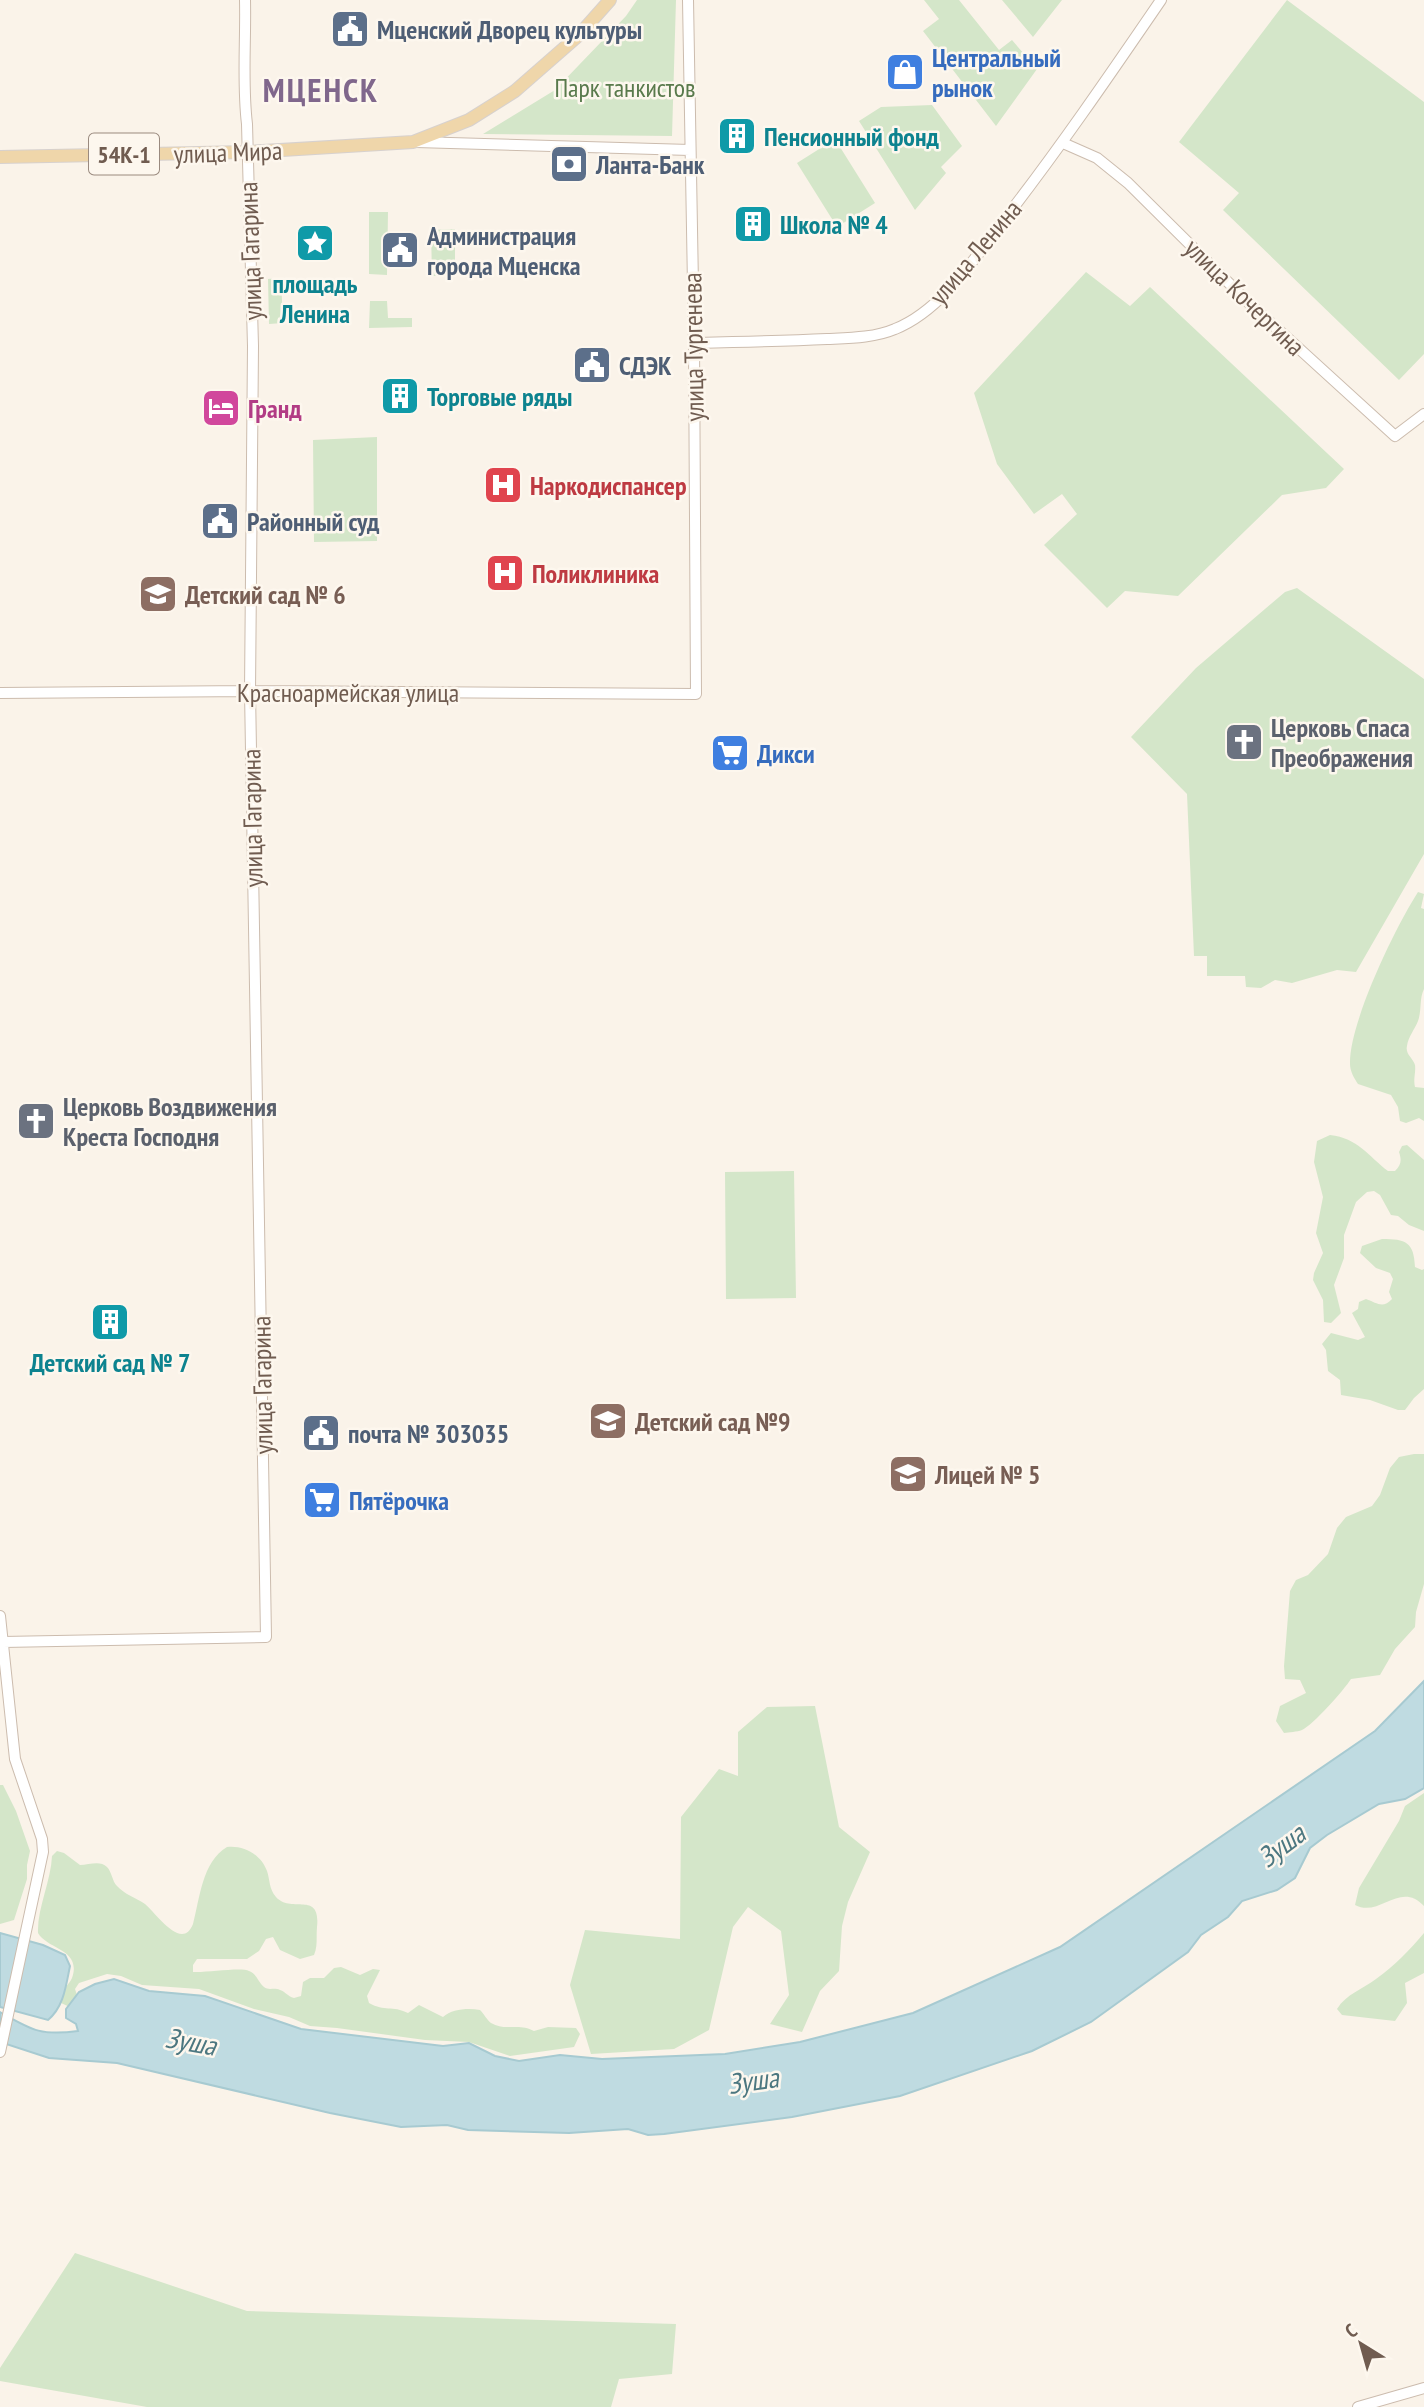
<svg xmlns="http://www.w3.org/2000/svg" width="1424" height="2407" font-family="'PT Sans Narrow',sans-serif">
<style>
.green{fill:#d4e6c9}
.water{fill:#bfdbe1;stroke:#a7cad1;stroke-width:2}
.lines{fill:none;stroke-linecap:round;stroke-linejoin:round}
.secondary-casing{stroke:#ccbcae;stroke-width:12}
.primary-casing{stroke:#d7d1ce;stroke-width:14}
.secondary{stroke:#fff;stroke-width:10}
.primary{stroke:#efd6aa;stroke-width:12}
.labels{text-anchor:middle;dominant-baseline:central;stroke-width:5;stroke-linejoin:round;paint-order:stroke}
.shield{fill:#fdf7ee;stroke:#9a8a7f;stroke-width:2}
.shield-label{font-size:24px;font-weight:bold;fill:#705c50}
.service-label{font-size:26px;font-weight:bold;fill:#4e5e75;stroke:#fdf7ee;text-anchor:start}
.shop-label{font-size:26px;font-weight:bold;fill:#366cbe;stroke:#fdf7ee;text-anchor:start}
.park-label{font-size:26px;fill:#597a4c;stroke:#fdf7ee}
.culture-label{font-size:26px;font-weight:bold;fill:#0d838f;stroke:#fdf7ee;text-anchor:start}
.street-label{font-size:26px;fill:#705c50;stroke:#fdf7ee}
.hotel-label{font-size:26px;font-weight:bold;fill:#b23c85;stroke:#fdf7ee;text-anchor:start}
.health-label{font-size:26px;font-weight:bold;fill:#be3a42;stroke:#fdf7ee;text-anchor:start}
.education-label{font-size:26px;font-weight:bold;fill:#785e54;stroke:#fdf7ee;text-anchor:start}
.worship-label{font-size:26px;font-weight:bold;fill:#5b616d;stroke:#fdf7ee;text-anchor:start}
.water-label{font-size:28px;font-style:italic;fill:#4c7780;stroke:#fdf7ee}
.district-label{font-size:33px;font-weight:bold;letter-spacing:2px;fill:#80678c;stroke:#fdf7ee}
</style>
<rect width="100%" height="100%" fill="#faf3e9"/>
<path class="green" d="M637,0H676L672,136L483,134L555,90L626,16Z
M924,0H959L999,50L1012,40L1037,69L996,126L923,31L939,19Z
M1002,0H1062L1033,37Z
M1287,0L1424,102V354L1399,380L1223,210L1239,193L1179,142Z
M932,105L962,146L941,167L946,173L915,210L859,121L881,107Z
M835,139L875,203L837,227L797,163Z
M369,212H388L387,275L369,274Z
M455,229V276H432L431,230Z
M1086,272L1130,306L1150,287L1344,469L1326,488L1282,495L1178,596L1125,591L1107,608L1044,545L1077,514L1062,494L1034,514L997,464L974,393Z
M281,278L283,323L269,324L268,279Z
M370,301H387L388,318H412V327L369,328Z
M377,437V541L314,542L313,440Z
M1297,588L1424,679V854L1356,972L1337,970L1292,983L1275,980L1261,988L1246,987L1245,976H1207V956H1194L1187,794L1131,737L1196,668L1285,592Z
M1418,892L1424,894L1421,908L1424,909V989C1419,999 1422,1010 1418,1021C1415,1029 1408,1037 1407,1046C1405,1054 1413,1058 1415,1065C1416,1073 1413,1079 1415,1087L1424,1088V1121L1419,1118L1406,1123L1400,1121L1398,1107L1391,1095L1358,1084C1354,1078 1350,1071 1350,1064C1349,1023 1395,928 1418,892Z
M1330,1135C1358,1138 1368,1156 1388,1171H1395C1401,1165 1402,1161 1399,1152L1402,1146L1407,1145L1424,1160V1231L1409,1225L1398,1216L1391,1215L1380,1195L1374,1191L1367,1192L1356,1202L1344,1235V1258L1334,1285L1341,1313L1331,1323L1324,1322L1323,1300L1313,1280L1314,1273L1323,1253L1316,1233L1323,1197L1314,1162L1317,1141Z
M794,1171L796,1298L726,1299L725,1172Z
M1382,1239C1406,1239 1414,1242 1415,1267L1422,1270L1424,1269V1389L1414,1398L1405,1410H1398L1370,1400L1341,1395L1340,1380L1328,1371L1326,1350L1322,1344L1331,1333L1358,1340L1365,1337L1352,1313L1358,1309L1359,1302L1366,1299C1377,1303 1383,1309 1392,1299L1389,1292L1393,1279L1390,1273L1376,1268L1360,1253L1362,1246Z
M1414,1454H1424V1584L1416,1612L1415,1627L1395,1649L1380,1675L1351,1679C1344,1690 1313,1725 1302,1730C1297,1732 1289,1732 1284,1733L1276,1721L1280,1706L1306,1693L1300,1680L1285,1679L1284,1666L1290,1591L1296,1580L1308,1575L1328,1554L1337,1528L1346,1517L1372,1506L1380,1495L1390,1468L1399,1457Z
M815,1706L839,1827L870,1852L848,1902L842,1926L839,1971L820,1991L802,2032L770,2024L789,1995L781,1931L748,1907L733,1927L709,2030L674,2049L591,2054L570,1985L585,1930L680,1939L681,1817L719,1769L738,1776V1732L767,1707Z
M0,1785H3L16,1811L30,1851L27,1865V1879L14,1920L0,1924Z
M1424,1793V1906C1400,1880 1380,1918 1355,1905L1359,1888L1399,1821L1405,1806Z
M227,1847C243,1845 261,1854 267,1871C270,1880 269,1889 276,1897C291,1914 321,1890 317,1927C316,1937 318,1946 314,1955L300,1959L280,1950L273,1937L266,1939L259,1951L247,1959H197L193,1965V1972C206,1973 241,1967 249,1971C257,1974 258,1982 264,1987C269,1991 274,1987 280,1990C286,1992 287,1996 294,1998L301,1996L303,1982L310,1978H324L334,1968L341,1967L360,1975L373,1969L380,1970L367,1996L369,2003C385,2012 392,2005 408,2013L419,2005L443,2017C452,2009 468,2008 480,2010C484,2014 487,2020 491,2023C506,2032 518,2022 534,2031L548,2027L576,2028L580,2034L574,2047L510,2056L469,2042L425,2040L337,2028L310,2026L289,2017L254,2009L199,1989L142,1985L121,1976L107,1974L79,1983L75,1989L77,1995L72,2008L61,2003L59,1996C62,1989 69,1985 72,1978C82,1949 48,1950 38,1933C37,1909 51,1881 52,1856L57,1851L64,1853L80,1865C89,1865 100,1860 107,1867C112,1872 112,1881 117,1886C124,1894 136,1898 145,1904C156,1913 182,1952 193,1924C200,1898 202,1862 227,1847Z
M1424,1933V1973L1405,1983L1407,2003L1395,2021L1342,2015L1337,2009C1346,1994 1363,1989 1376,1979C1394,1966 1410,1950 1424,1933Z
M75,2253L247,2311L676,2324L672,2374L619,2379L611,2407H147L0,2381V2368Z"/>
<path class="water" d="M1424,1681V1788L1405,1799L1379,1804L1327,1835L1310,1848L1295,1878L1277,1890L1242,1901L1228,1917L1201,1935L1188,1952L1091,2022L1032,2051L900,2096L792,2117L664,2134L648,2135L628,2129L569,2133L468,2130L447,2125L401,2127L330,2113L117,2063L49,2058L0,2042V2012C32,2030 40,2036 78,2031L76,2024L66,2018V2009L79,1992L95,1984L114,1979L149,1991L205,1996L301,2029L443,2046L469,2043L495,2056L519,2061L560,2055L602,2059L725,2054L800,2042L913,2013L1060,1947L1375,1731Z
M0,1933L43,1945L65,1955L70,1966C66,1985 64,2007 48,2020L0,2007Z"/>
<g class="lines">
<defs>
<path id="secondary" d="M416,142L690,150
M1063,143L1097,158L1128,183L1249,303L1395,436L1424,414
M694,343C738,342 783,341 827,339C849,338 874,338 895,329C940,311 972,262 1000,225C1057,152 1109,76 1161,0
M0,693L250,691L696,694L694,343L688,0
M0,1616L15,1759L42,1839L43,1852L0,2052
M3,1642L266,1637L250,691L253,346L247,124C242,83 246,41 245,0
M1358,2407L1424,2388"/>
<path id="primary" d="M0,157L248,152L413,142L469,120L515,91L579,35L610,0"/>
</defs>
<use href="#secondary" class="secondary-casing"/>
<use href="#primary" class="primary-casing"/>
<use href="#secondary" class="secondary"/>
<use href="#primary" class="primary"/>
</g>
<defs>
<symbol id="civic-square" viewBox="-11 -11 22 22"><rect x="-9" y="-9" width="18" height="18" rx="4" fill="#5c6f8a" stroke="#fdf7ee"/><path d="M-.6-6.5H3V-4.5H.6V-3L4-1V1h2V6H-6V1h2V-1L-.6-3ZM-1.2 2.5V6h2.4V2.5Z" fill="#fff"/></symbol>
<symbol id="shop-square" viewBox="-11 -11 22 22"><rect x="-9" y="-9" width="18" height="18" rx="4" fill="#3f7fe0" stroke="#fdf7ee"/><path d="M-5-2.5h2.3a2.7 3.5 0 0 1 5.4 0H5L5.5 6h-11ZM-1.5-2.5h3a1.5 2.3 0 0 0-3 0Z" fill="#fff"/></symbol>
<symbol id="building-square" viewBox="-11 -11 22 22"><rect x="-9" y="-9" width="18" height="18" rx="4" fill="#0f9aa8" stroke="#fdf7ee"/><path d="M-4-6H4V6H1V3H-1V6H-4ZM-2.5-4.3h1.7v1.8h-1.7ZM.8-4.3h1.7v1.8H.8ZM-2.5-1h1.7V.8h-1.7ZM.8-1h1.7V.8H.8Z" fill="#fff"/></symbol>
<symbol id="bank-square" viewBox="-11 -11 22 22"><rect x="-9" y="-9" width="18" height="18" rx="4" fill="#5c6f8a" stroke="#fdf7ee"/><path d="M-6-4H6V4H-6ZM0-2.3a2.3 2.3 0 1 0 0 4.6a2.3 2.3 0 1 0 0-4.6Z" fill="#fff"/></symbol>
<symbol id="sight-square" viewBox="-11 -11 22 22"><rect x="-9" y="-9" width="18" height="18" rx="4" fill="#0f9aa8" stroke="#fdf7ee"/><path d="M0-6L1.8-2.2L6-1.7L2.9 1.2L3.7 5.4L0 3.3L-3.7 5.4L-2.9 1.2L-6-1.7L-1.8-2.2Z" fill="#fff"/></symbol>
<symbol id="hotel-square" viewBox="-11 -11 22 22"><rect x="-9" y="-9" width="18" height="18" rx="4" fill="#d1479c" stroke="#fdf7ee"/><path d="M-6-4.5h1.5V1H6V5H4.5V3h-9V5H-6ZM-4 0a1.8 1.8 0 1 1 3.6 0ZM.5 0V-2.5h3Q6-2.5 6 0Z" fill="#fff"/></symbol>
<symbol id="hospital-square" viewBox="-11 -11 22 22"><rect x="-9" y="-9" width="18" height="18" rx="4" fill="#e0444e" stroke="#fdf7ee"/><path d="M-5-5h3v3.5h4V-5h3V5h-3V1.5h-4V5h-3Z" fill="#fff"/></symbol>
<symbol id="school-square" viewBox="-11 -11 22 22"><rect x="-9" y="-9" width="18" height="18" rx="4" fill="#8d6e63" stroke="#fdf7ee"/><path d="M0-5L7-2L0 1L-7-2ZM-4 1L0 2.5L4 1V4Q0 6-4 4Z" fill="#fff"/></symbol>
<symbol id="church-square" viewBox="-11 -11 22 22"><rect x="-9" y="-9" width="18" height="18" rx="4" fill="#6b7280" stroke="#fdf7ee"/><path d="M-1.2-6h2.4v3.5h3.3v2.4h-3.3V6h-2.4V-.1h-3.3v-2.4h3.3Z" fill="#fff"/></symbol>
<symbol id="supermarket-square" viewBox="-11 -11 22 22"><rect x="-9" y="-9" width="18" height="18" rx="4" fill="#3f7fe0" stroke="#fdf7ee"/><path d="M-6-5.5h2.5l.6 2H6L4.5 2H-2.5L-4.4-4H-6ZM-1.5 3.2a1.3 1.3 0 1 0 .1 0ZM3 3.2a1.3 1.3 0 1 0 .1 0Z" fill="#fff"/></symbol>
</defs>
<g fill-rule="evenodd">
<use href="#civic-square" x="328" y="7" width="44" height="44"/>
<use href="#shop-square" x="883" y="50" width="44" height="44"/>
<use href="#building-square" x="715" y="114" width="44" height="44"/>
<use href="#bank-square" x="547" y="142" width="44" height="44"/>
<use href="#building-square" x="731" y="202" width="44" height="44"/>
<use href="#sight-square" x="293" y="221" width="44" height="44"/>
<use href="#civic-square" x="378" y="228" width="44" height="44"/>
<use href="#civic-square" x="570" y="343" width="44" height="44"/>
<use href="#building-square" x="378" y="374" width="44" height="44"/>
<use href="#hotel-square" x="199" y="386" width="44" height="44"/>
<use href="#hospital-square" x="481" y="463" width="44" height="44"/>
<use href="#civic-square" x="198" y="499" width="44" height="44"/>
<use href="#hospital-square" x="483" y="551" width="44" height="44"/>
<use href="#school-square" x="136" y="572" width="44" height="44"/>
<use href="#church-square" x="1222" y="720" width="44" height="44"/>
<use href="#supermarket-square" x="708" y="731" width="44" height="44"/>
<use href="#church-square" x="14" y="1099" width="44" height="44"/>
<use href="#building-square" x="88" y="1300" width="44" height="44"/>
<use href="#school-square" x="586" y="1399" width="44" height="44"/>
<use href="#civic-square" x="299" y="1411" width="44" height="44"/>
<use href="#school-square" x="886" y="1452" width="44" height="44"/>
<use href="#supermarket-square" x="300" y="1478" width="44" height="44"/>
</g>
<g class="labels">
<rect class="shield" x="89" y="133.5" width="70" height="41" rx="5"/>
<g class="shield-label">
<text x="124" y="154">54К-1</text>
</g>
<g class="service-label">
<text x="377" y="29">Мценский Дворец культуры</text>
<text x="596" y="164">Ланта-Банк</text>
<text x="427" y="235">Администрация<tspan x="427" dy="30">города Мценска</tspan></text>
<text x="619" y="365">СДЭК</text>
<text x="247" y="521">Районный суд</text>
<text x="348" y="1433">почта № 303035</text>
</g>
<g class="shop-label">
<text x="932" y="57">Центральный<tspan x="932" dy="30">рынок</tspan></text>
<text x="757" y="753">Дикси</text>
<text x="349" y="1500">Пятёрочка</text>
</g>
<g class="park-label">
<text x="625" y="87">Парк танкистов</text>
</g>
<g class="culture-label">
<text x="764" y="136">Пенсионный фонд</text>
<text x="780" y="224">Школа № 4</text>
<text x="315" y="283" text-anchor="middle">площадь<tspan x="315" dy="30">Ленина</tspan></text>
<text x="427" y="396">Торговые ряды</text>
<text x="110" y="1362" text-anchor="middle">Детский сад № 7</text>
</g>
<g class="street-label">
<text transform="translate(228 152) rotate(-2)">улица Мира</text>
<text transform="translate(250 251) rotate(-92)">улица Гагарина</text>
<text transform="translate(975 252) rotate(-50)">улица Ленина</text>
<text transform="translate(1245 297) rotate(44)">улица Кочергина</text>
<text transform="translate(693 347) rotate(-91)">улица Тургенева</text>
<text x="348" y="692">Красноармейская улица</text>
<text transform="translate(252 818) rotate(-91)">улица Гагарина</text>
<text transform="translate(262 1385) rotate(-91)">улица Гагарина</text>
</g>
<g class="hotel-label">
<text x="248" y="408">Гранд</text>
</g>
<g class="health-label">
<text x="530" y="485">Наркодиспансер</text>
<text x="532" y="573">Поликлиника</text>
</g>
<g class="education-label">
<text x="185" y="594">Детский сад № 6</text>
<text x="635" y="1421">Детский сад №9</text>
<text x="935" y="1474">Лицей № 5</text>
</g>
<g class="worship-label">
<text x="1271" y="727">Церковь Спаса<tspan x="1271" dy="30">Преображения</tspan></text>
<text x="63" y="1106">Церковь Воздвижения<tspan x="63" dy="30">Креста Господня</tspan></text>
</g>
<g class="water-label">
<text transform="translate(1281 1845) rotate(-37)">Зуша</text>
<text transform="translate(191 2041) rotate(10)">Зуша</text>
<text transform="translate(753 2080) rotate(-8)">Зуша</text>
</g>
<g class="district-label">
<text x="321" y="89">МЦЕНСК</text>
</g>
</g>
<g transform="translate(1361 2344) rotate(323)" stroke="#fdf7ee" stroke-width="5" paint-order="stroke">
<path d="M0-5L12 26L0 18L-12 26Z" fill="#705c50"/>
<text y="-10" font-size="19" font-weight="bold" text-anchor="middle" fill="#705c50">С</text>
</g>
</svg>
